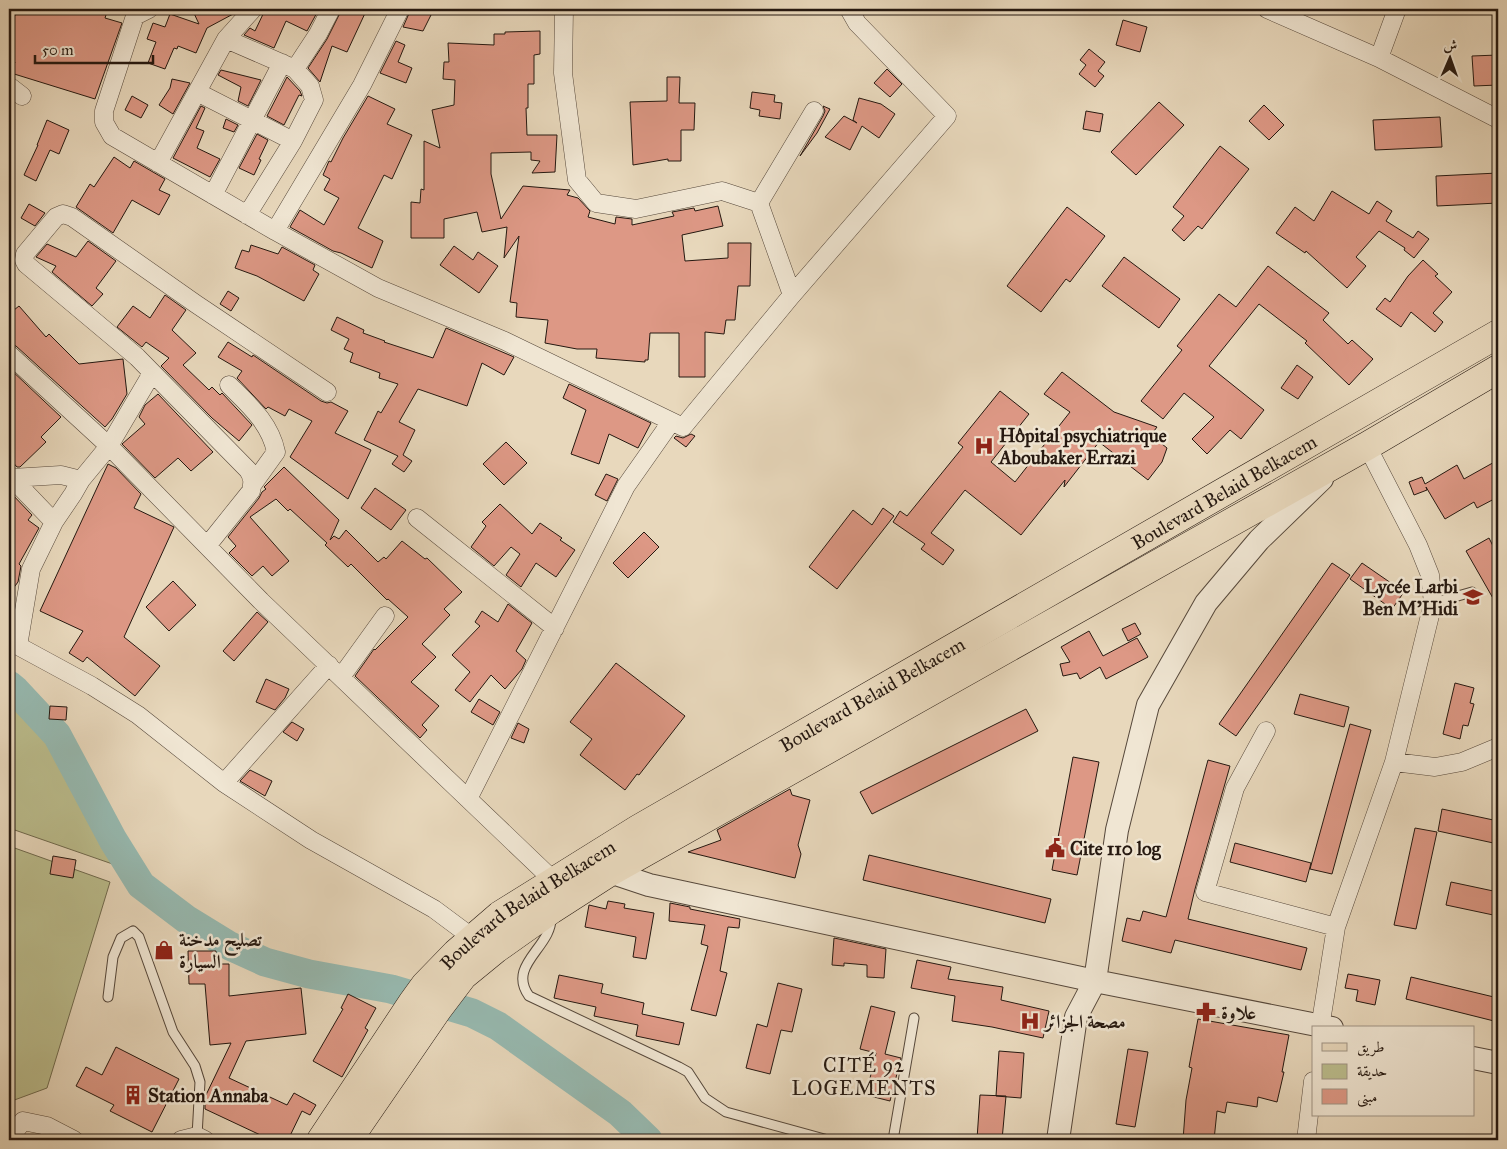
<svg xmlns="http://www.w3.org/2000/svg" width="1507" height="1149" font-family="'IM FELL Great Primer',Amiri,serif">
<style>
.green{fill:#bbbd8d;stroke:#706a4e}
.lines{fill:none;stroke-linecap:round;stroke-linejoin:round}
.river{stroke:#97bab1;stroke-width:29}
.building{fill:#dd9885;stroke:#251810}
.service-casing{stroke:#56483b;stroke-width:11}
.minor-casing{stroke:#56483b;stroke-width:19}
.tertiary-casing{stroke:#56483b;stroke-width:24}
.primary-casing{stroke:#251810;stroke-width:29}
.service{stroke:#f0e6d3;stroke-width:9}
.minor{stroke:#f0e6d3;stroke-width:18}
.tertiary{stroke:#f0e6d3;stroke-width:22}
.primary{stroke:#e8d8bc;stroke-width:28}
.labels{text-anchor:middle;dominant-baseline:central;stroke-width:5;stroke-linejoin:round;paint-order:stroke}
.poi-label{font-size:19px;font-weight:bold;fill:#251810;stroke:#f0e6d3;text-anchor:start}
.street-label{font-size:19px;fill:#251810;stroke:#f0e6d3}
.neighbourhood-label{font-size:20px;letter-spacing:1px;fill:#251810;stroke:#f0e6d3}
</style>
<rect width="100%" height="100%" fill="#e8d8bc"/>
<filter id="stains"><feTurbulence type="fractalNoise" baseFrequency=".004" numOctaves="4"/><feColorMatrix values="0 0 0 0 .2 0 0 0 0 .09 0 0 0 0 .02 0 0 0 .5 -.17"/></filter>
<radialGradient id="worn" r=".72"><stop offset=".6" stop-color="#630" stop-opacity="0"/><stop offset="1" stop-color="#630" stop-opacity=".3"/></radialGradient>
<path class="green" d="M9,701L50,740L124,868L9,828Z
M9,846L110,882L47,1088L9,1102Z"/>
<g class="lines">
<path class="river" d="M9,685L15,690L57,735L113,840L141,885L186,919L230,946L265,962L309,974L391,989L472,1013L498,1026L620,1113L648,1140"/>
</g>
<path class="building" d="M18,9H108L105,18L122,23L95,99L11,73L15,62L9,61V28Z
M192,9H239L235,13L207,28L196,53L178,46L177,49L174,48L165,69L148,63L156,42L147,39L153,23L165,27L170,14L199,24Z
M263,9H319L307,31L286,21L274,48L244,35L250,28L255,31L265,10Z
M342,9H367L347,52L332,46L320,82L308,68L327,39Z
M411,9H434L423,31L403,27Z
M1123,20L1147,27L1140,52L1116,45Z
M540,31V54L534,55V84H528V108H526L527,135H557L555,172L532,173L540,161L531,160V152L491,153V174L501,219L523,186L570,190L567,195L578,198L590,211L588,217L615,224L616,217L632,219V225L674,216L672,212L694,208L695,211L718,206L723,226L682,235L685,261L728,258V243H751L750,286H738L735,320H726L724,334L705,332V377H679V333H650L648,360H645V362L596,358L597,349H577L545,343L548,320L516,317L517,303L510,302L519,236L504,258L507,227L482,232L477,212L444,219V238H411V202L420,203L421,189L424,190V141L440,148L432,110L454,105L455,80L443,79L444,62H449L448,43L494,45V34H505V32Z
M396,41L405,45L398,62L412,68L406,83L380,73Z
M1089,49L1105,62L1098,71L1104,76L1095,87L1079,74L1086,65L1080,60Z
M1498,55V85L1474,86L1472,56Z
M887,69L902,84L890,97L874,83Z
M221,70L261,80L248,106L238,101L241,87L218,75Z
M287,77L300,91L302,96L299,95L284,125L267,116Z
M667,77H680L679,103H695L694,130H681V161H668V159L633,165L630,102L667,101Z
M172,79L190,83L173,114L159,105L170,88Z
M752,92L775,95L774,102L782,103L780,119L759,116L760,110L750,108Z
M132,96L148,105L141,118L125,110Z
M368,96L395,109L387,124L412,135L392,179L384,175L358,228L383,241L372,268L341,253L333,251L290,227L300,210L324,225L339,198L324,190L330,179L323,175L329,161L331,162L343,138Z
M859,98L881,104L895,114L879,138L862,126L850,150L825,137L844,116L857,123L853,120Z
M1159,102L1184,125L1136,175L1111,152Z
M1264,105L1284,125L1269,140L1249,121Z
M201,106L205,108L196,128L204,131L197,148L220,159L210,177L173,158Z
M823,106L830,109L817,133L800,156L823,116L825,111Z
M1086,111L1103,114L1100,132L1083,129Z
M1440,117L1442,147L1375,150L1373,120Z
M226,119L238,125L234,132L223,128Z
M47,120L69,130L59,154L50,150L36,181L24,175L38,145H37Z
M257,134L268,140L259,159L261,160L254,175L239,168Z
M1220,146L1249,169L1202,229L1198,226L1184,241L1172,230L1184,216L1173,207Z
M114,157L130,168L134,161L165,179L159,190L170,195L159,215L132,200L113,233L76,207L90,184L94,187Z
M1498,173V203L1437,206L1436,176Z
M1332,191L1369,214L1377,201L1392,211L1386,221L1413,238L1418,231L1429,239L1414,258L1404,250L1405,248L1379,231L1356,257L1366,266L1347,288L1306,251L1305,253L1276,233L1295,207L1314,221Z
M29,204L45,213L35,226L21,218Z
M1067,207L1105,236L1070,282L1066,279L1041,312L1007,286Z
M88,241L116,261L96,288L103,294L92,306L52,272L56,266L36,257L47,244L76,257Z
M251,245L278,254L282,247L315,265L313,270L319,274L304,301L257,276L235,268L242,250L249,252Z
M454,246L473,260L478,252L498,266L479,293L440,265Z
M1124,257L1180,299L1159,328L1102,286Z
M1423,260L1438,274L1435,276L1452,292L1433,313L1443,322L1435,332L1411,312L1401,327L1376,309L1385,298L1390,302L1408,276Z
M1268,266L1329,313L1323,320L1348,344L1352,340L1373,359L1349,385L1305,343L1307,341L1259,304L1209,366L1264,410L1241,439L1230,430L1207,454L1192,439L1214,417L1184,393L1163,419L1141,401L1182,350L1177,346L1219,294L1236,307Z
M228,291L239,298L231,311L220,304Z
M165,295L186,310L172,330L196,353L183,365L209,390L212,387L220,395L222,393L252,425L239,441L212,418L161,366L169,358L146,342L142,347L117,327L133,306L150,318Z
M19,306L46,337L49,334L79,364L123,359L127,394L112,419L105,427L16,346L9,344V314Z
M337,317L364,330L363,333L385,341L384,342L433,358L446,328L514,357L504,375L482,363L467,406L418,389L399,422L415,430L403,455L412,461L404,472L392,464L398,456L364,440L378,411L381,413L398,384L379,378L380,373L350,362L353,353L344,349L349,339L331,330Z
M228,342L252,357L253,355L321,401L327,403L331,402L348,411L335,433L371,450L348,499L290,457L312,421L289,409L285,416L268,407L266,409L237,378L242,371L218,357Z
M1297,365L1313,377L1298,399L1281,388Z
M9,368L61,417L41,437L46,442L20,467H17L9,458Z
M1062,372L1114,412L1157,427L1151,435L1167,448L1162,462L1148,480L1099,442L1064,487L1065,480L1021,535L965,490L931,533L954,550L943,565L921,549L925,544L893,522L900,511L907,516L963,447L958,443L1000,391L1029,414L991,462L1015,482L1070,412L1044,394Z
M569,384L651,423L638,448L609,434L599,464L571,454L586,410L563,398Z
M158,394L213,452L191,471L178,458L155,478L122,444L145,424L139,417L145,405Z
M691,434L695,436L686,447L674,438L676,436L683,438Z
M506,442L527,463L504,485L483,464Z
M1498,460V497L1477,508L1474,502L1445,519L1426,487L1427,490L1414,495L1409,482L1422,477L1425,484L1457,465L1464,479Z
M108,464L116,468L141,494L134,508L174,527L124,637L160,666L135,696L87,657L83,662L69,653L83,631L40,611Z
M284,467L339,520L330,540L334,536L339,539L346,530L378,562L384,557L386,559L402,541L425,559L427,558L462,592L444,609L450,615L422,644L436,657L411,682L439,706L422,725L427,730L420,738L355,676L374,649L375,650L408,617L388,599L387,600L351,564L348,567L325,545L327,543L290,509L288,511L276,499L250,517L289,561L272,576L263,566L252,576L229,553L236,546L228,537L259,498L262,492L266,489L264,487Z
M606,474L618,479L607,501L595,495Z
M375,488L406,510L391,530L361,508Z
M9,491L32,515L28,520L39,528L19,564L21,566L18,582L9,594Z
M500,504L532,534L540,523L562,538L560,540L575,550L556,577L536,563L521,587L506,575L520,554L511,547L494,566L471,547L486,526L482,522Z
M883,508L894,516L837,589L809,567L853,510L872,525Z
M644,532L659,547L628,578L613,563Z
M1489,538L1493,546L1498,542V607L1466,551Z
M1332,563L1350,575L1236,736L1219,724Z
M1362,563L1404,592L1392,609L1350,579Z
M173,581L196,605L169,631L146,607Z
M508,604L532,623L516,651L526,660L522,669L505,689L491,675L470,702L455,690L470,672L452,655L480,626L475,622L482,611L498,622Z
M257,612L268,622L234,661L223,651Z
M1135,623L1141,634L1128,641L1122,629Z
M1089,631L1103,656L1137,638L1148,657L1106,679L1100,667L1080,679L1077,673L1063,676L1060,664L1070,662L1061,647Z
M616,663L685,716L639,775L637,774L625,790L580,755L592,739L570,722Z
M266,679L289,689L285,698L275,710L256,702Z
M1455,683L1474,688L1470,703L1474,704L1468,726L1463,725L1460,739L1443,734Z
M1300,694L1349,707L1344,727L1294,714Z
M479,699L500,712L493,725L471,712Z
M50,706L67,707L66,720L49,719Z
M1026,709L1038,731L872,814L860,792Z
M292,722L304,729L297,741L283,732Z
M518,723L529,729L524,743L511,738Z
M1350,724L1371,730L1332,874L1310,869Z
M1073,757L1099,762L1077,875L1052,870Z
M1208,760L1230,766L1195,889L1188,919L1307,948L1301,970L1175,940L1171,953L1122,941L1127,918L1140,921L1143,911L1166,917Z
M250,770L272,781L265,796L240,781Z
M790,789L792,795L810,800L798,845L801,854L795,878L688,852L721,840L717,830Z
M1442,809L1498,821V844L1438,831Z
M1415,828L1437,832L1416,929L1394,925Z
M1235,843L1311,863L1306,882L1230,862Z
M869,855L1051,899L1045,923L863,880Z
M53,856L76,860L73,878L50,874Z
M1451,882L1498,892V916L1446,905Z
M608,901L625,904L624,908L654,913L646,959L633,957L636,937L585,927L589,905L606,909Z
M670,903L690,907V909L740,919L739,928L728,927L720,971L727,973L716,1016L691,1010L708,946L701,944L705,925L669,921Z
M834,938L886,949L884,978L867,977V965L844,963V966L832,965Z
M188,951H216V964H229V996L301,988L306,1034L246,1041L229,1078L287,1105L294,1093L316,1105L310,1115L302,1111L288,1140H271L205,1109V1097L231,1043L210,1045L205,984H189Z
M917,960L951,967L948,979L1003,987L1001,1000L1049,1011L1043,1038L992,1027L952,1021L955,996L911,988Z
M1348,974L1380,980L1375,1005L1356,1001L1358,990L1345,988Z
M559,975L603,984L601,993L644,1003L642,1014L684,1023L679,1045L636,1036L638,1025L594,1016L596,1007L554,998Z
M1411,977L1498,998V1022L1406,999Z
M778,983L802,989L792,1032L781,1030L770,1074L746,1068L757,1024L767,1027Z
M348,994L376,1008L365,1028L368,1030L342,1077L313,1061L343,1009L341,1008Z
M871,1006L895,1012L885,1054L901,1058L890,1101L866,1095L876,1053L860,1049Z
M1198,1019L1289,1035L1282,1072H1284L1277,1102L1258,1097L1257,1107L1227,1102L1225,1113L1217,1111L1214,1140H1183L1186,1100L1192,1068L1189,1067Z
M116,1047L179,1079L152,1132L110,1111L114,1105L76,1086L86,1067L102,1075Z
M1128,1049L1148,1052L1135,1127L1116,1124Z
M999,1051L1024,1053L1021,1098L996,1096Z
M980,1095L1006,1096L1002,1140L977,1139Z"/>
<g class="lines">
<defs>
<path id="service" d="M1433,603L1472,592
M551,915C554,947 506,964 529,996L679,1067L688,1072L705,1098L726,1112L828,1140
M108,997L113,957L121,938L133,931L139,937L173,1032L195,1066L200,1082L197,1136
M893,1140L914,1018"/>
<path id="minor" d="M149,9L135,16L104,111V122L112,136L275,231L378,288L505,341L683,427L792,295
M564,9L563,73L577,180L596,203L636,209L722,191L759,203
M1267,9L1379,58L1498,119
M226,39L295,69L310,86L314,100L293,141L247,215
M1379,58L1397,9
M295,69L318,34L331,9
M9,86L22,96
M197,92L293,141
M814,111L759,203L792,295L947,116L857,23L849,9
M158,163L226,39L253,9
M213,195L282,63
M275,231L362,85L400,9
M9,354L109,446L261,601L554,881
M229,385C249,405 270,423 276,452L253,484
M9,475L54,522
M12,478L61,475L81,480L73,494L54,522L31,569L18,646
M81,480L109,446L152,373
M417,518L555,628
M207,546L251,491C253,482 253,478 248,470L137,357L26,264L24,260L25,254L56,217L63,214L72,217L196,304L327,392
M9,641L92,686L138,715L224,783L311,840L434,909L473,938
M341,677L385,616
M1266,731L1235,788L1205,892L1336,927
M1394,762L1435,767L1462,762L1498,747
M224,783L329,665
M468,799L626,486L671,422
M1320,1028L1336,927L1394,762L1433,603L1430,575L1418,545L1367,446
M9,1139L23,1121L47,1126L74,1140
M181,1140L197,1136L205,1140
M1306,1140L1313,1081"/>
<path id="tertiary" d="M600,865L610,872L649,885L1095,981L1332,1028
M1473,1058L1498,1063
M1058,1140L1076,1017L1095,981L1117,830L1148,705L1206,603L1259,540L1322,479"/>
<g id="primary">
<path id="s1" d="M321,1140L412,1003L425,985L456,953L500,915L638,829L1498,334"/>
<path d="M348,1140L438,1009L463,976L496,949L551,910L610,872L1367,446L1498,369"/>
</g>
</defs>
<use href="#service" class="service-casing"/>
<use href="#minor" class="minor-casing"/>
<use href="#tertiary" class="tertiary-casing"/>
<use href="#primary" class="primary-casing"/>
<use href="#service" class="service"/>
<use href="#minor" class="minor"/>
<use href="#tertiary" class="tertiary"/>
<use href="#primary" class="primary"/>
</g>
<defs>
<symbol id="hospital-bare" viewBox="-9 -9 18 18"><path d="M-5-5h3v3.5h4V-5h3V5h-3V1.5h-4V5h-3Z" fill="#8f2418" stroke="#f0e6d3" stroke-width="2.5" paint-order="stroke"/></symbol>
<symbol id="school-bare" viewBox="-9 -9 18 18"><path d="M0-5L7-2L0 1L-7-2ZM-4 1L0 2.5L4 1V4Q0 6-4 4Z" fill="#8f2418" stroke="#f0e6d3" stroke-width="2.5" paint-order="stroke"/></symbol>
<symbol id="civic-bare" viewBox="-9 -9 18 18"><path d="M-.6-6.5H3V-4.5H.6V-3L4-1V1h2V6H-6V1h2V-1L-.6-3ZM-1.2 2.5V6h2.4V2.5Z" fill="#8f2418" stroke="#f0e6d3" stroke-width="2.5" paint-order="stroke"/></symbol>
<symbol id="shop-bare" viewBox="-9 -9 18 18"><path d="M-5-2.5h2.3a2.7 3.5 0 0 1 5.4 0H5L5.5 6h-11ZM-1.5-2.5h3a1.5 2.3 0 0 0-3 0Z" fill="#8f2418" stroke="#f0e6d3" stroke-width="2.5" paint-order="stroke"/></symbol>
<symbol id="pharmacy-bare" viewBox="-9 -9 18 18"><path d="M-2-6h4v4h4v4h-4v4h-4v-4h-4v-4h4Z" fill="#8f2418" stroke="#f0e6d3" stroke-width="2.5" paint-order="stroke"/></symbol>
<symbol id="building-bare" viewBox="-9 -9 18 18"><path d="M-4-6H4V6H1V3H-1V6H-4ZM-2.5-4.3h1.7v1.8h-1.7ZM.8-4.3h1.7v1.8H.8ZM-2.5-1h1.7V.8h-1.7ZM.8-1h1.7V.8H.8Z" fill="#8f2418" stroke="#f0e6d3" stroke-width="2.5" paint-order="stroke"/></symbol>
</defs>
<g fill-rule="evenodd">
<use href="#hospital-bare" x="970" y="432" width="28" height="28"/>
<use href="#school-bare" x="1459" y="583" width="28" height="28"/>
<use href="#civic-bare" x="1041" y="834" width="28" height="28"/>
<use href="#shop-bare" x="150" y="936" width="28" height="28"/>
<use href="#pharmacy-bare" x="1192" y="998" width="28" height="28"/>
<use href="#hospital-bare" x="1016" y="1007" width="28" height="28"/>
<use href="#building-bare" x="119" y="1081" width="28" height="28"/>
</g>
<g class="labels">
<g class="poi-label">
<text x="999" y="435">Hôpital psychiatrique<tspan x="999" dy="22">Aboubaker Errazi</tspan></text>
<text x="1458" y="586" text-anchor="end">Lycée Larbi<tspan x="1458" dy="22">Ben M'Hidi</tspan></text>
<text x="1070" y="848">Cite 110 log</text>
<text x="179" y="939">تصليح مدخنة<tspan x="179" dy="22">السيارة</tspan></text>
<text x="1221" y="1012">علاوة</text>
<text x="1045" y="1021">مصحة الجزائر</text>
<text x="148" y="1095">Station Annaba</text>
</g>
<g class="street-label">
<text stroke="none"><textPath href="#s1" startOffset="1128">Boulevard Belaid Belkacem</textPath></text>
<text stroke="none"><textPath href="#s1" startOffset="722">Boulevard Belaid Belkacem</textPath></text>
<text stroke="none"><textPath href="#s1" startOffset="318">Boulevard Belaid Belkacem</textPath></text>
</g>
<g class="neighbourhood-label">
<text x="864" y="1065">CITÉ 92<tspan x="864" dy="23">LOGEMENTS</tspan></text>
</g>
</g>
<rect width="1507" height="1149" fill="none" stroke="#e8d8bc" stroke-width="30"/>
<rect x="10" y="10" width="1487" height="1129" fill="none" stroke="#251810" stroke-width="2.5"/>
<rect x="15" y="15" width="1477" height="1119" fill="none" stroke="#251810"/>
<rect x="1312" y="1026" width="162" height="90" fill="#f0e6d3" stroke="#9f9485"/>
<rect x="1322" y="1043" width="25" height="8" fill="#e8d8bc" stroke="#9f9485"/>
<text x="1357" y="1052" font-size="15" fill="#251810">طريق</text>
<rect x="1322" y="1064" width="25" height="15" fill="#bbbd8d" stroke="#9f9485"/>
<text x="1357" y="1076" font-size="15" fill="#251810">حديقة</text>
<rect x="1322" y="1089" width="25" height="15" fill="#dd9885" stroke="#9f9485"/>
<text x="1357" y="1102" font-size="15" fill="#251810">مبنى</text>
<g transform="translate(1450 58) rotate(2)" stroke="#f0e6d3" stroke-width="4" paint-order="stroke">
<path d="M0-4L9 19L0 12L-9 19Z" fill="#251810"/>
<text y="-8" font-size="14" font-weight="bold" text-anchor="middle" fill="#251810">ش</text>
</g>
<path d="M35 55v8h118v-8" fill="none" stroke="#251810" stroke-width="2.5"/>
<text x="42" y="55" font-size="15" fill="#251810" stroke="#f0e6d3" stroke-width="4" paint-order="stroke">50 m</text>
<rect width="100%" height="100%" filter="url(#stains)"/>
<rect width="100%" height="100%" fill="url(#worn)"/>
</svg>
